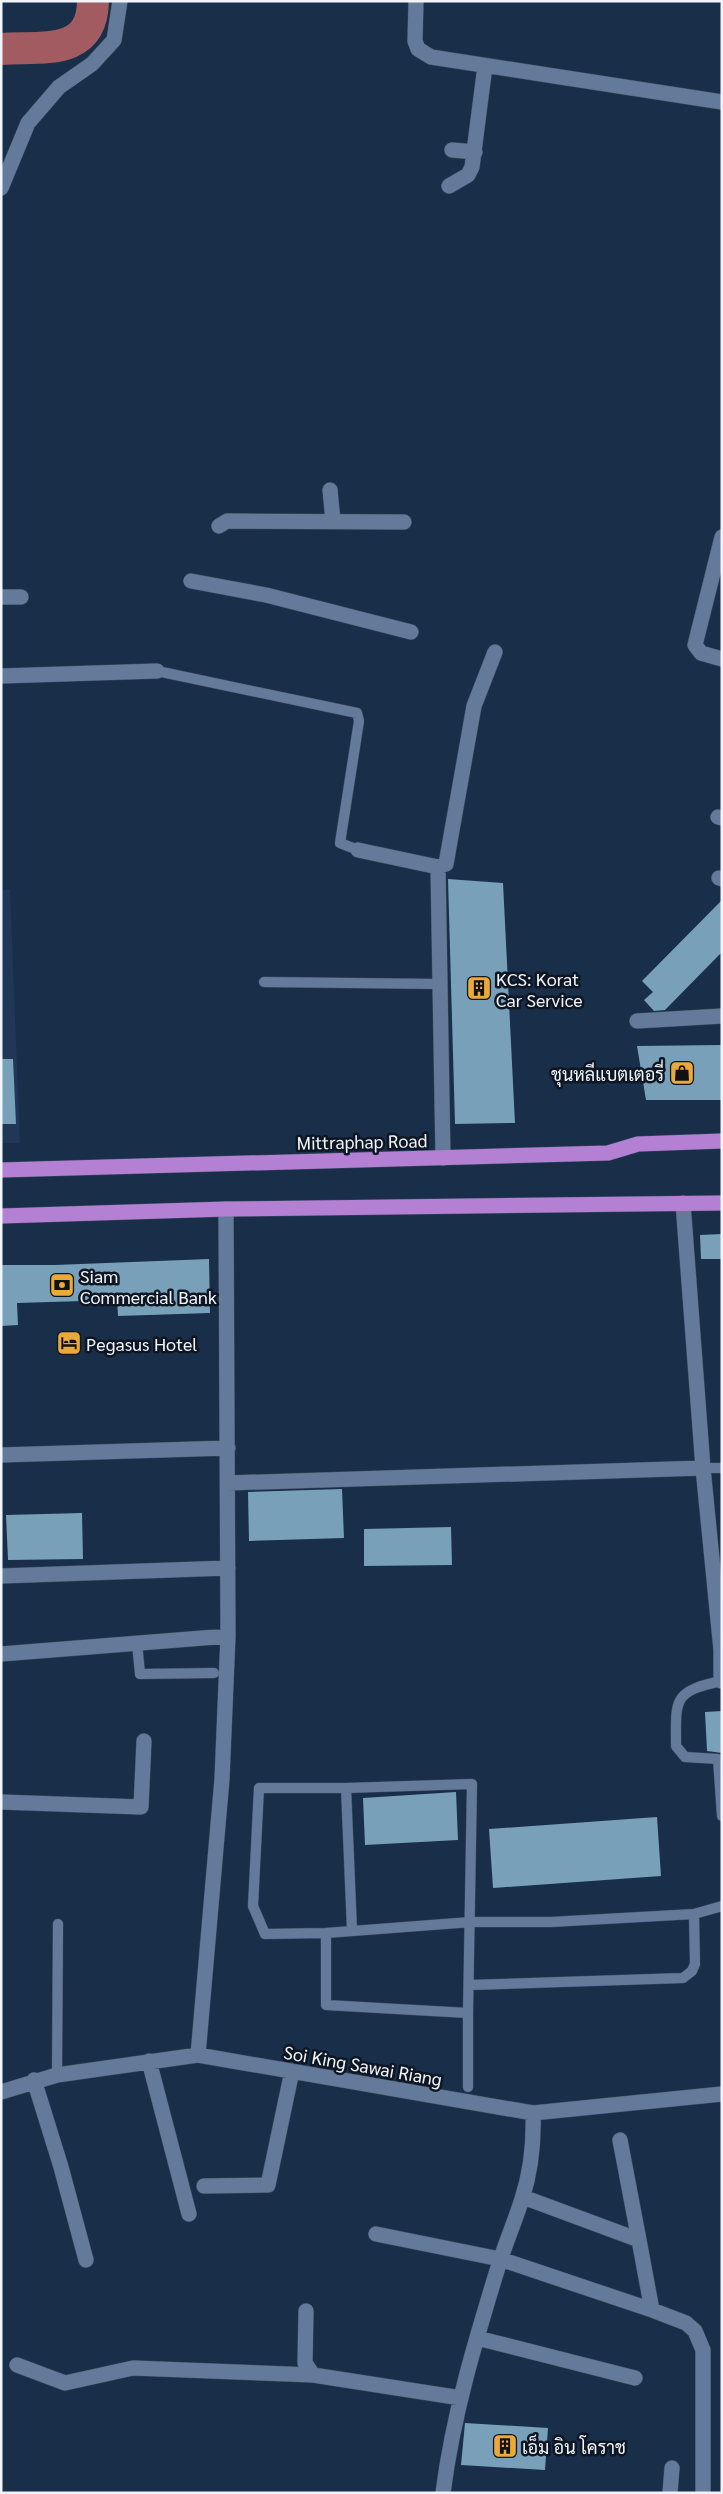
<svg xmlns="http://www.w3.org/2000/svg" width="723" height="2494" font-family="Georgia,Sarabun,serif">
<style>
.built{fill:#1f3858}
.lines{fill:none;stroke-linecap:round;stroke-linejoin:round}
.river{stroke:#a25c61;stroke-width:32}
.building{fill:#79a0b9}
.service-casing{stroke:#3c4b5f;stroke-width:11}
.minor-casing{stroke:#3c4b5f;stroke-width:16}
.trunk-casing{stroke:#3c4b5f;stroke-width:16}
.service{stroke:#637a9a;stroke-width:10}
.minor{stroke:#637a9a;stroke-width:15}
.trunk{stroke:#b380d4;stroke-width:15}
.labels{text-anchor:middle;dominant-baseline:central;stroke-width:5;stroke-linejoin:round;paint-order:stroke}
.poi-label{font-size:18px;fill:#f0f5fc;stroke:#0d1622;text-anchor:start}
.street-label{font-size:18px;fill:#f0f5fc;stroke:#0d1622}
</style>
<rect width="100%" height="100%" fill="#192e49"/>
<path class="built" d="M10,889L20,1143H1V890Z"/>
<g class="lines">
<path class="river" d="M1,49C42,46 92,57 93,1"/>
</g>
<path class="building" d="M448,879L503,883L515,1123L455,1124Z
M722,900V952L665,1010L654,1011L644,1000L653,992L642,981Z
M722,1045V1100H646L637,1046Z
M1,1059H13L16,1124H1Z
M722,1234V1259H701L700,1235Z
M209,1259L210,1313L118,1316L117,1300L17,1303L18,1325L1,1326V1265H55Z
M342,1489L344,1538L249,1541L248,1492Z
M82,1513L83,1559L8,1560L6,1515Z
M451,1527L452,1565L364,1566V1529Z
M722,1711V1753L707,1751L705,1712Z
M456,1792L458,1840L365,1845L363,1798Z
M657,1817L661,1876L493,1888L489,1829Z
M465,2423L548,2428L545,2470L461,2465Z"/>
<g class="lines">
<defs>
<path id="service" d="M157,671L357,713L359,721L340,843L358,850
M264,982L439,984
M703,1468H722
M137,1643L140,1674L214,1673
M722,1681C672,1691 676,1700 676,1746L685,1757L718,1759L722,1816
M352,1930L346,1788H259L253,1906L265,1934L326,1933L471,1922H551L694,1914L722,1906
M326,1933V2005L468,2013L472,1784L346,1788
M469,1985L683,1978L692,1971L695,1964L694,1914
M57,2075L58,1924
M468,2087V2013"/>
<path id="minor" d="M416,1L415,41L418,49L431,57L722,102
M452,150L475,152
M449,186L468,175L472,167L485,66
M1,188L28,123L59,87L92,64L114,40L120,1
M330,490L333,521
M219,526L227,521L404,522
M722,537L695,645L701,653L722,659
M191,581L266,595L411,632
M1,597H21
M1,676L157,671
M718,817L722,818
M358,850L438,867
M719,878L722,879
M637,1021L722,1016
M443,1158L438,867L446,864L474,706L495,652
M683,1203L703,1468L721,1650V1681
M1,1455L228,1448
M228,1483L703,1468
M1,1576L228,1568
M1,1654L228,1636
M1,1802L141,1807L144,1741
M198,2055L222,1779L228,1636L226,1209
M149,2061L189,2214
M34,2080L61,2167L86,2260
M1,2092L57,2075L198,2055L533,2113L722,2094
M620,2140L639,2240
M204,2186L268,2185L292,2071
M523,2197L639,2240L652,2310
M376,2234L500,2259L652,2310L686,2323L695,2331L703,2350V2493
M306,2311L305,2363L313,2375L461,2398
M477,2338L635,2378
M17,2365L65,2383L133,2368L313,2375
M443,2493C453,2414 476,2339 499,2264C506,2242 515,2221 522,2199C531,2171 534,2141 533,2113
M670,2493L672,2468"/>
<path id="trunk" d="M1,1170L608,1153L638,1144L722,1141
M1,1216L226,1209L722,1203"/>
</defs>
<use href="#service" class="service-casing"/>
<use href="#minor" class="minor-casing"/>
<use href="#trunk" class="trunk-casing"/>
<use href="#service" class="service"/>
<use href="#minor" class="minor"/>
<use href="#trunk" class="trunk"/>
</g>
<defs>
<symbol id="building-square" viewBox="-11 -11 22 22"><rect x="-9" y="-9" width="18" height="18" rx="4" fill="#eba93a" stroke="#0d1622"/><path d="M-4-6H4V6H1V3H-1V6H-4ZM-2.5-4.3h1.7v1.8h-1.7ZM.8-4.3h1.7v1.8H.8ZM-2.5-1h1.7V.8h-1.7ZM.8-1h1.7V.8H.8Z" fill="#111"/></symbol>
<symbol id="shop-square" viewBox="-11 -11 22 22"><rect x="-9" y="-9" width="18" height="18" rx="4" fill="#eba93a" stroke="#0d1622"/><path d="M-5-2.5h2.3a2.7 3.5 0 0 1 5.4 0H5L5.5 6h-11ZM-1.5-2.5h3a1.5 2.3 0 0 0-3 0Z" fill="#111"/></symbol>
<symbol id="bank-square" viewBox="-11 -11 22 22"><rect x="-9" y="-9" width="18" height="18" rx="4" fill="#eba93a" stroke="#0d1622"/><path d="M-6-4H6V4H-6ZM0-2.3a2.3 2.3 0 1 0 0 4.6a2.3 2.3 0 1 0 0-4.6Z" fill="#111"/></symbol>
<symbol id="hotel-square" viewBox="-11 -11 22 22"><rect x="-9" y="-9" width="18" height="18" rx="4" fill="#eba93a" stroke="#0d1622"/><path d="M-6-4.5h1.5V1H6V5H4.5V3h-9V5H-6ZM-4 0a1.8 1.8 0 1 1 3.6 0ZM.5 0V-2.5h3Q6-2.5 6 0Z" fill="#111"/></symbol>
</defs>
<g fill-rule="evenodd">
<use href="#building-square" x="465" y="974" width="28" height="28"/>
<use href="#shop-square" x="668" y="1059" width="28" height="28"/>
<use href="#bank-square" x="48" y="1271" width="28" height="28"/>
<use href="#hotel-square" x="55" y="1329" width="28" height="28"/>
<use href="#building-square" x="491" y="2432" width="28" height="28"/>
</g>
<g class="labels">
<g class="poi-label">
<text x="496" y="978">KCS: Korat<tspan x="496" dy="21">Car Service</tspan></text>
<text x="664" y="1073" text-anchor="end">ชุนหลีแบตเตอรี่</text>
<text x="80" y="1275">Siam<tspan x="80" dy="21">Commercial Bank</tspan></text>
<text x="86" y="1343">Pegasus Hotel</text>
<text x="522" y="2446">เอ็ม อิน โคราช</text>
</g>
<g class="street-label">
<text transform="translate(362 1141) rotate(-1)">Mittraphap Road</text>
<text transform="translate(363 2065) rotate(10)">Soi King Sawai Riang</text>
</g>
</g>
<rect width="723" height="2494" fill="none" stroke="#f0f5fc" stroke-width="5"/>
</svg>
